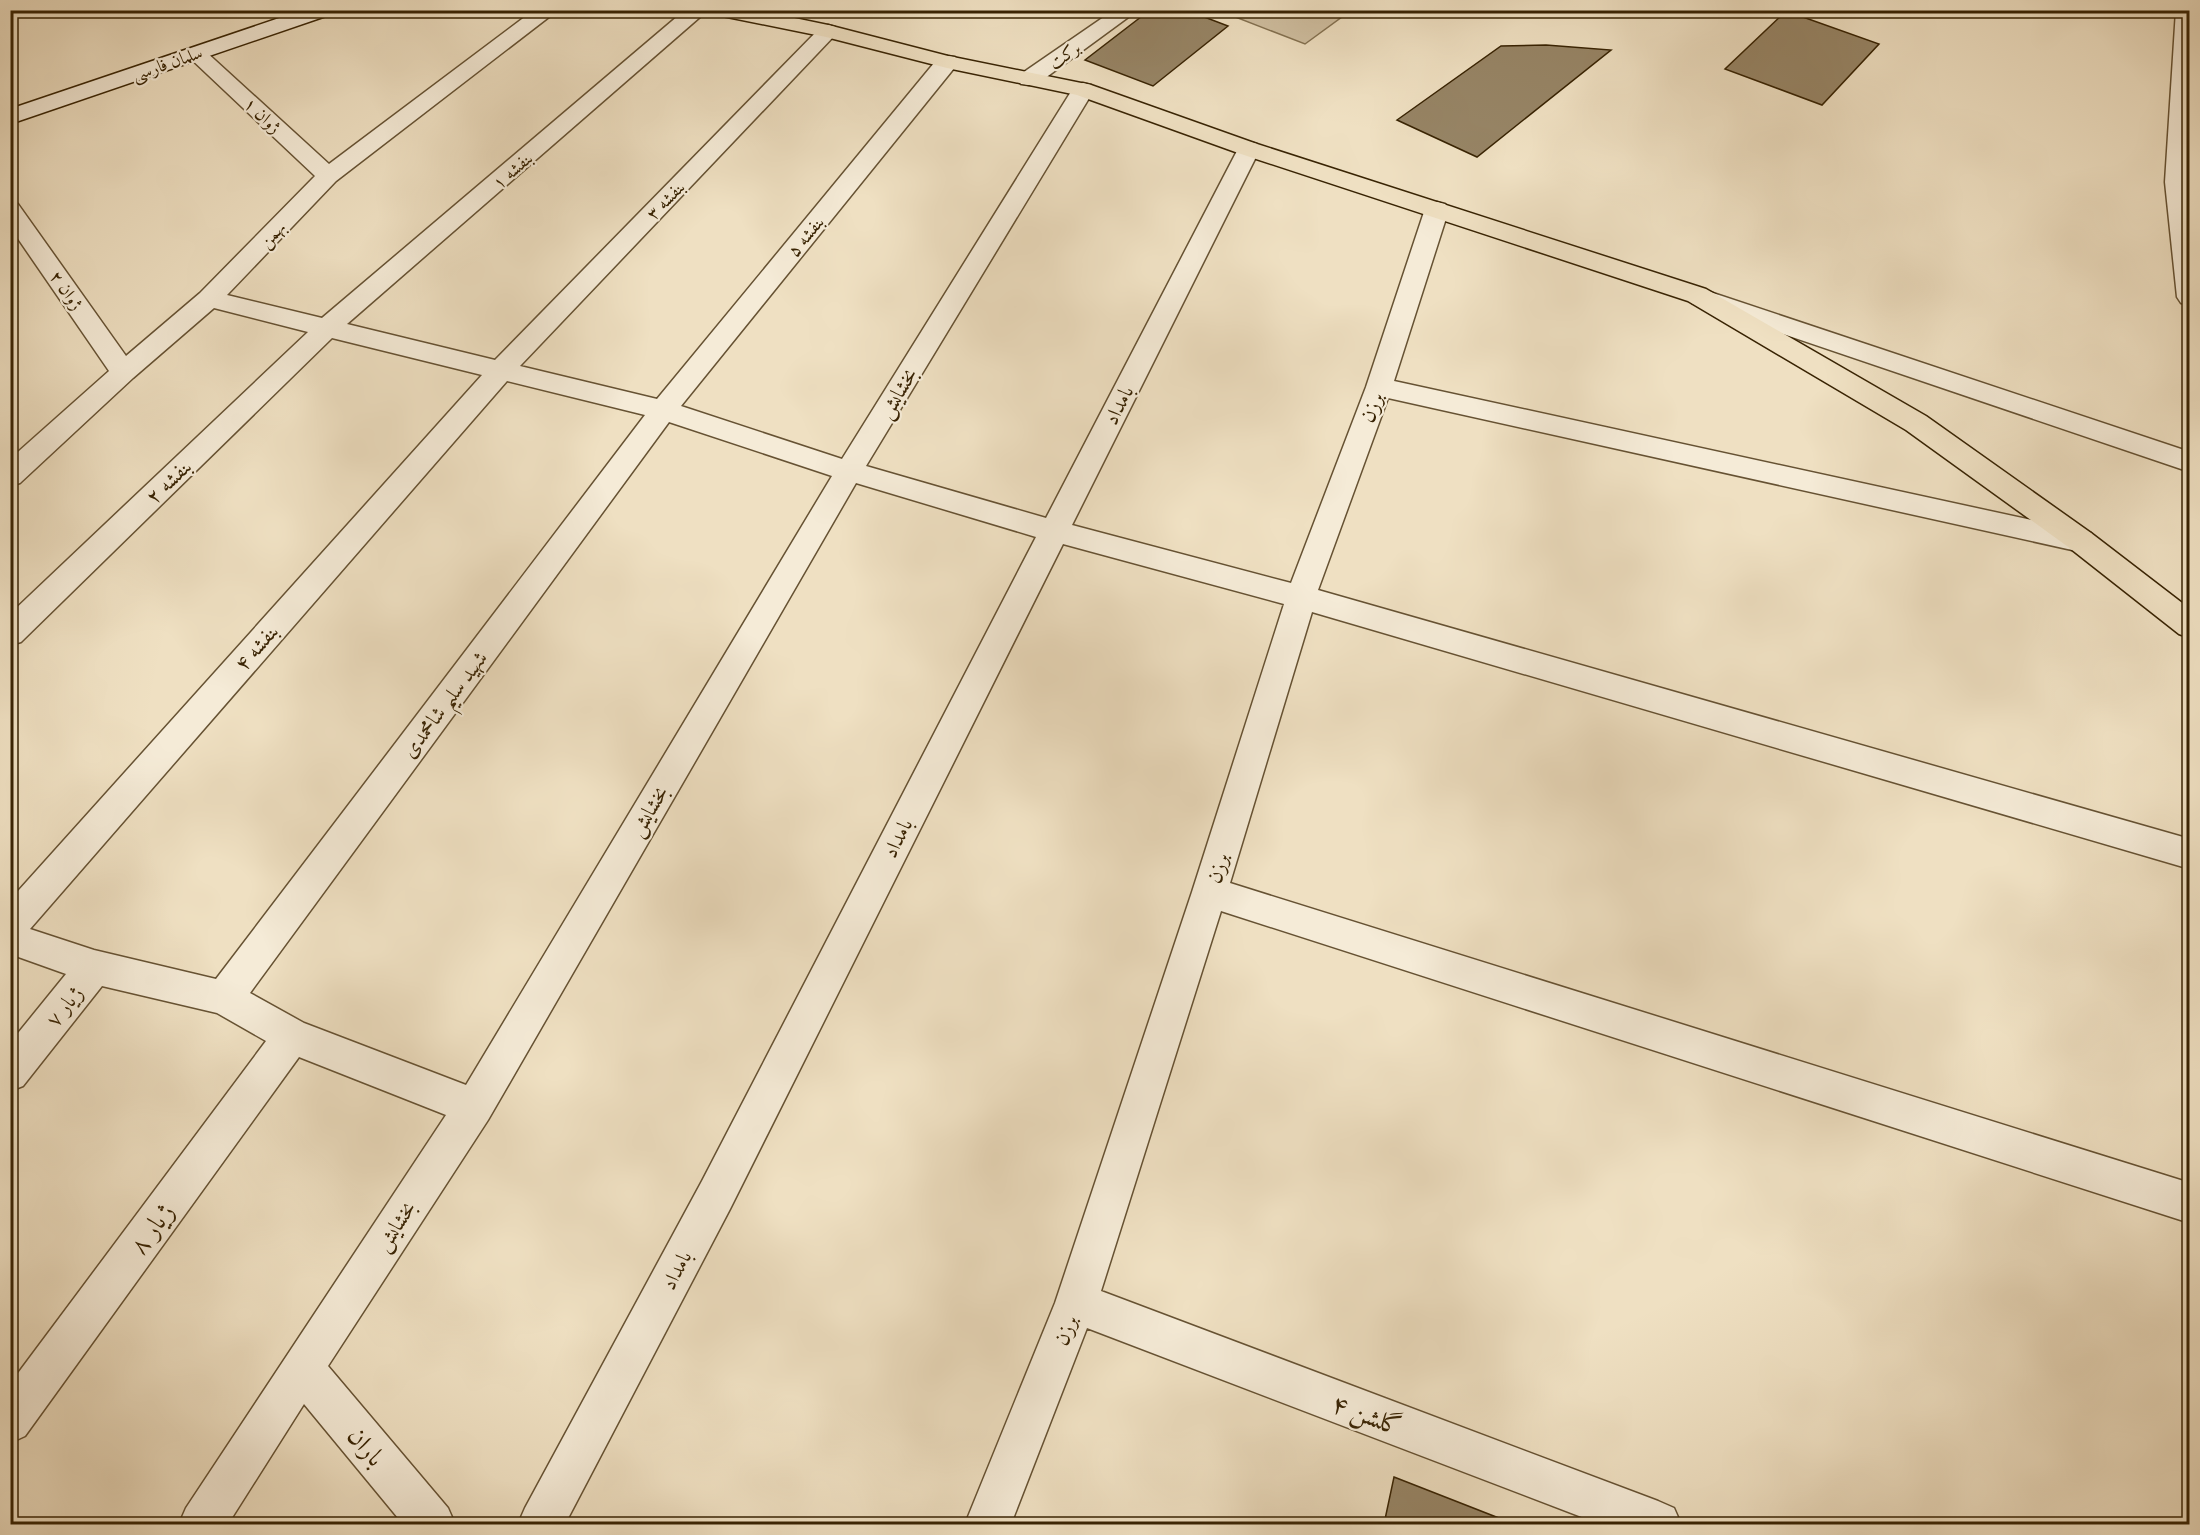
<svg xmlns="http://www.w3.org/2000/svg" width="2200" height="1535" font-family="'Gentium Book Plus',Amiri,serif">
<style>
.green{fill:#d0c0a2;stroke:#847252;stroke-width:1.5}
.building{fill:#978566;stroke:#382303;stroke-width:1.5}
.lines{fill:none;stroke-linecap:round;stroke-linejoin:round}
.street-casing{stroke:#665233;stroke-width:3}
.secondary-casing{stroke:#382303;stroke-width:3}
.primary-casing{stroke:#382303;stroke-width:3}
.street{fill:#f5ebd7;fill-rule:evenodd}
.secondary{fill:#f5ebd7;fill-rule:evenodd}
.primary{fill:#efe0c2;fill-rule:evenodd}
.labels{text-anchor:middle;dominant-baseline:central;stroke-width:4.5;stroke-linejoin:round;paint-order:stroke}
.far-street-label{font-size:18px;fill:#382303;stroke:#f5ebd7}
.street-label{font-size:21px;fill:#382303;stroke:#f5ebd7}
.near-street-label{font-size:26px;fill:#382303;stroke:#f5ebd7}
</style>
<rect width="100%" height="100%" fill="#efe0c2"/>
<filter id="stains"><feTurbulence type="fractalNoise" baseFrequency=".00333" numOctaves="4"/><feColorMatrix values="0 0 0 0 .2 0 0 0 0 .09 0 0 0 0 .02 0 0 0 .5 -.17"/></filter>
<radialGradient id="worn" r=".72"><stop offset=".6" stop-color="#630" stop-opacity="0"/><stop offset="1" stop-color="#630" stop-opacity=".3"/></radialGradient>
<path class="green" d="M1220,11L1350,10V11L1305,44Z"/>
<path class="building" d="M1150,10H1186L1228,26L1153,86L1085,60Z
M1786,11L1879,44L1822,105L1725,69Z
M1546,45L1611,50L1477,157L1397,120L1501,46Z
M1394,1477L1509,1522L1508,1524H1384Z"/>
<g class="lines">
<defs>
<path id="street" d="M534,10H558L336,181L227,295L322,318L685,10H708L347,324L495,360L821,27L828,25L835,27L838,31L835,35L520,366L657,399L939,57L947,56L955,57L958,62L955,67L681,406L842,459L1072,90L1075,85L1083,83L1091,85L1094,90L866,466L1046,518L1238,149L1241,144L1249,142L1257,144L1260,149L1072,525L1291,583L1366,387L1425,209L1429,204L1437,202L1445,204L1449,209L1394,381L2091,533L2096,541L2091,549L2081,552L1388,398L1318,590L2190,839V869L1312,612L1230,883L2190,1183V1223L1221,911L1101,1291L1658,1501L1674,1508L1681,1524H1600L1087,1328L1011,1524H965L1055,1303L1192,892L1284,604L1063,544L730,1209L565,1524H518L525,1508L702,1181L1036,537L856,483L488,1120L328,1366L448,1508L455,1524H403L304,1404L228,1524H179L186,1508L446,1115L299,1057L25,1436L10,1443V1384L266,1041L217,1013L102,986L23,1086L10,1091V1043L66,974L10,954V900L482,375L332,338L21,642L10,645V614L308,332L214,308L133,378L20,483L10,486V459L109,371L10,227V202L18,204L126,356L200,293L315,176L190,58L186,54L190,50L197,48L204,50L329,164ZM507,381L645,415L216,979L94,950L30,929ZM669,422L832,476L466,1085L304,1023L250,993Z
M1114,10H1138L1037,84L1029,85L1021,84L1018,79L1021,74Z
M2176,10H2190V305L2181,303L2177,297L2165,182Z
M1701,289L2190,452V472L1692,303L1688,297L1692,291Z"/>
<path id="secondary" d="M303,10H335L332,14L10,124V109Z"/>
<path id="primary" d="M712,10H756L828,25L948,56L1091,85L1257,144L1706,289L1926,416L2091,533L2190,609V638L2179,634L2071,549L1906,430L1688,301L1241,154L1077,95L947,68L826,37L722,16L715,14Z"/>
</defs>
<use href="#street" class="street-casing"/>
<use href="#secondary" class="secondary-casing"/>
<use href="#primary" class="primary-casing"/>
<use href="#street" class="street"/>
<use href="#secondary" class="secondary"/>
<use href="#primary" class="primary"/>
</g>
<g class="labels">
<g class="far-street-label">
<text transform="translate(1064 55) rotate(-35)">برکت</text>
<text transform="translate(167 63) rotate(-19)">سلمان فارسی</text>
<text transform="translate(263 115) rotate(43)">ژوان ۱</text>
<text transform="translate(512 170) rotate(-41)">بنفشه ۱</text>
<text transform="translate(665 200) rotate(-46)">بنفشه ۳</text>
<text transform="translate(272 234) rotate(-46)">بهمن</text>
<text transform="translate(805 236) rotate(-51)">بنفشه ۵</text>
<text transform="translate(67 290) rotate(55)">ژوان ۲</text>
</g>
<g class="street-label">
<text transform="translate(897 393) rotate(-59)">بخشایش</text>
<text transform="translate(1118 405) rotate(-63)">بامداد</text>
<text transform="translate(1371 407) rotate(-68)">برزن</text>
<text transform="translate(168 481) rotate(-44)">بنفشه ۲</text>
<text transform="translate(256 647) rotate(-49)">بنفشه ۴</text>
<text transform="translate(444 704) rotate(-53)">شهید سلیم شامحمدی</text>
<text transform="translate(648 811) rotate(-59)">بخشایش</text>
<text transform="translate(897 838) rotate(-63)">بامداد</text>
<text transform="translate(1217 868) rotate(-73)">برزن</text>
<text transform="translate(64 1006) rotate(-51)">ژیار ۷</text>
<text transform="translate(395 1226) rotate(-57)">بخشایش</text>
<text transform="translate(676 1270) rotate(-62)">بامداد</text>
<text transform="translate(1065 1330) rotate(-68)">برزن</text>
</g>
<g class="near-street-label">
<text transform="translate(151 1228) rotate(-54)">ژیار ۸</text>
<text transform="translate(1367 1414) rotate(21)">گلشن ۴</text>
<text transform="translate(367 1446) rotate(50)">باران</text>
</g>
</g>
<rect width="2200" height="1535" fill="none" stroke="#efe0c2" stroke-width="36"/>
<rect x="12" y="12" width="2176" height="1511" fill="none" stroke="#382303" stroke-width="3"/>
<rect x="18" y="18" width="2164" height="1499" fill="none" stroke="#382303" stroke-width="1.5"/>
<rect width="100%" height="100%" filter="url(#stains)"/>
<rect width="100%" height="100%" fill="url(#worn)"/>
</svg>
